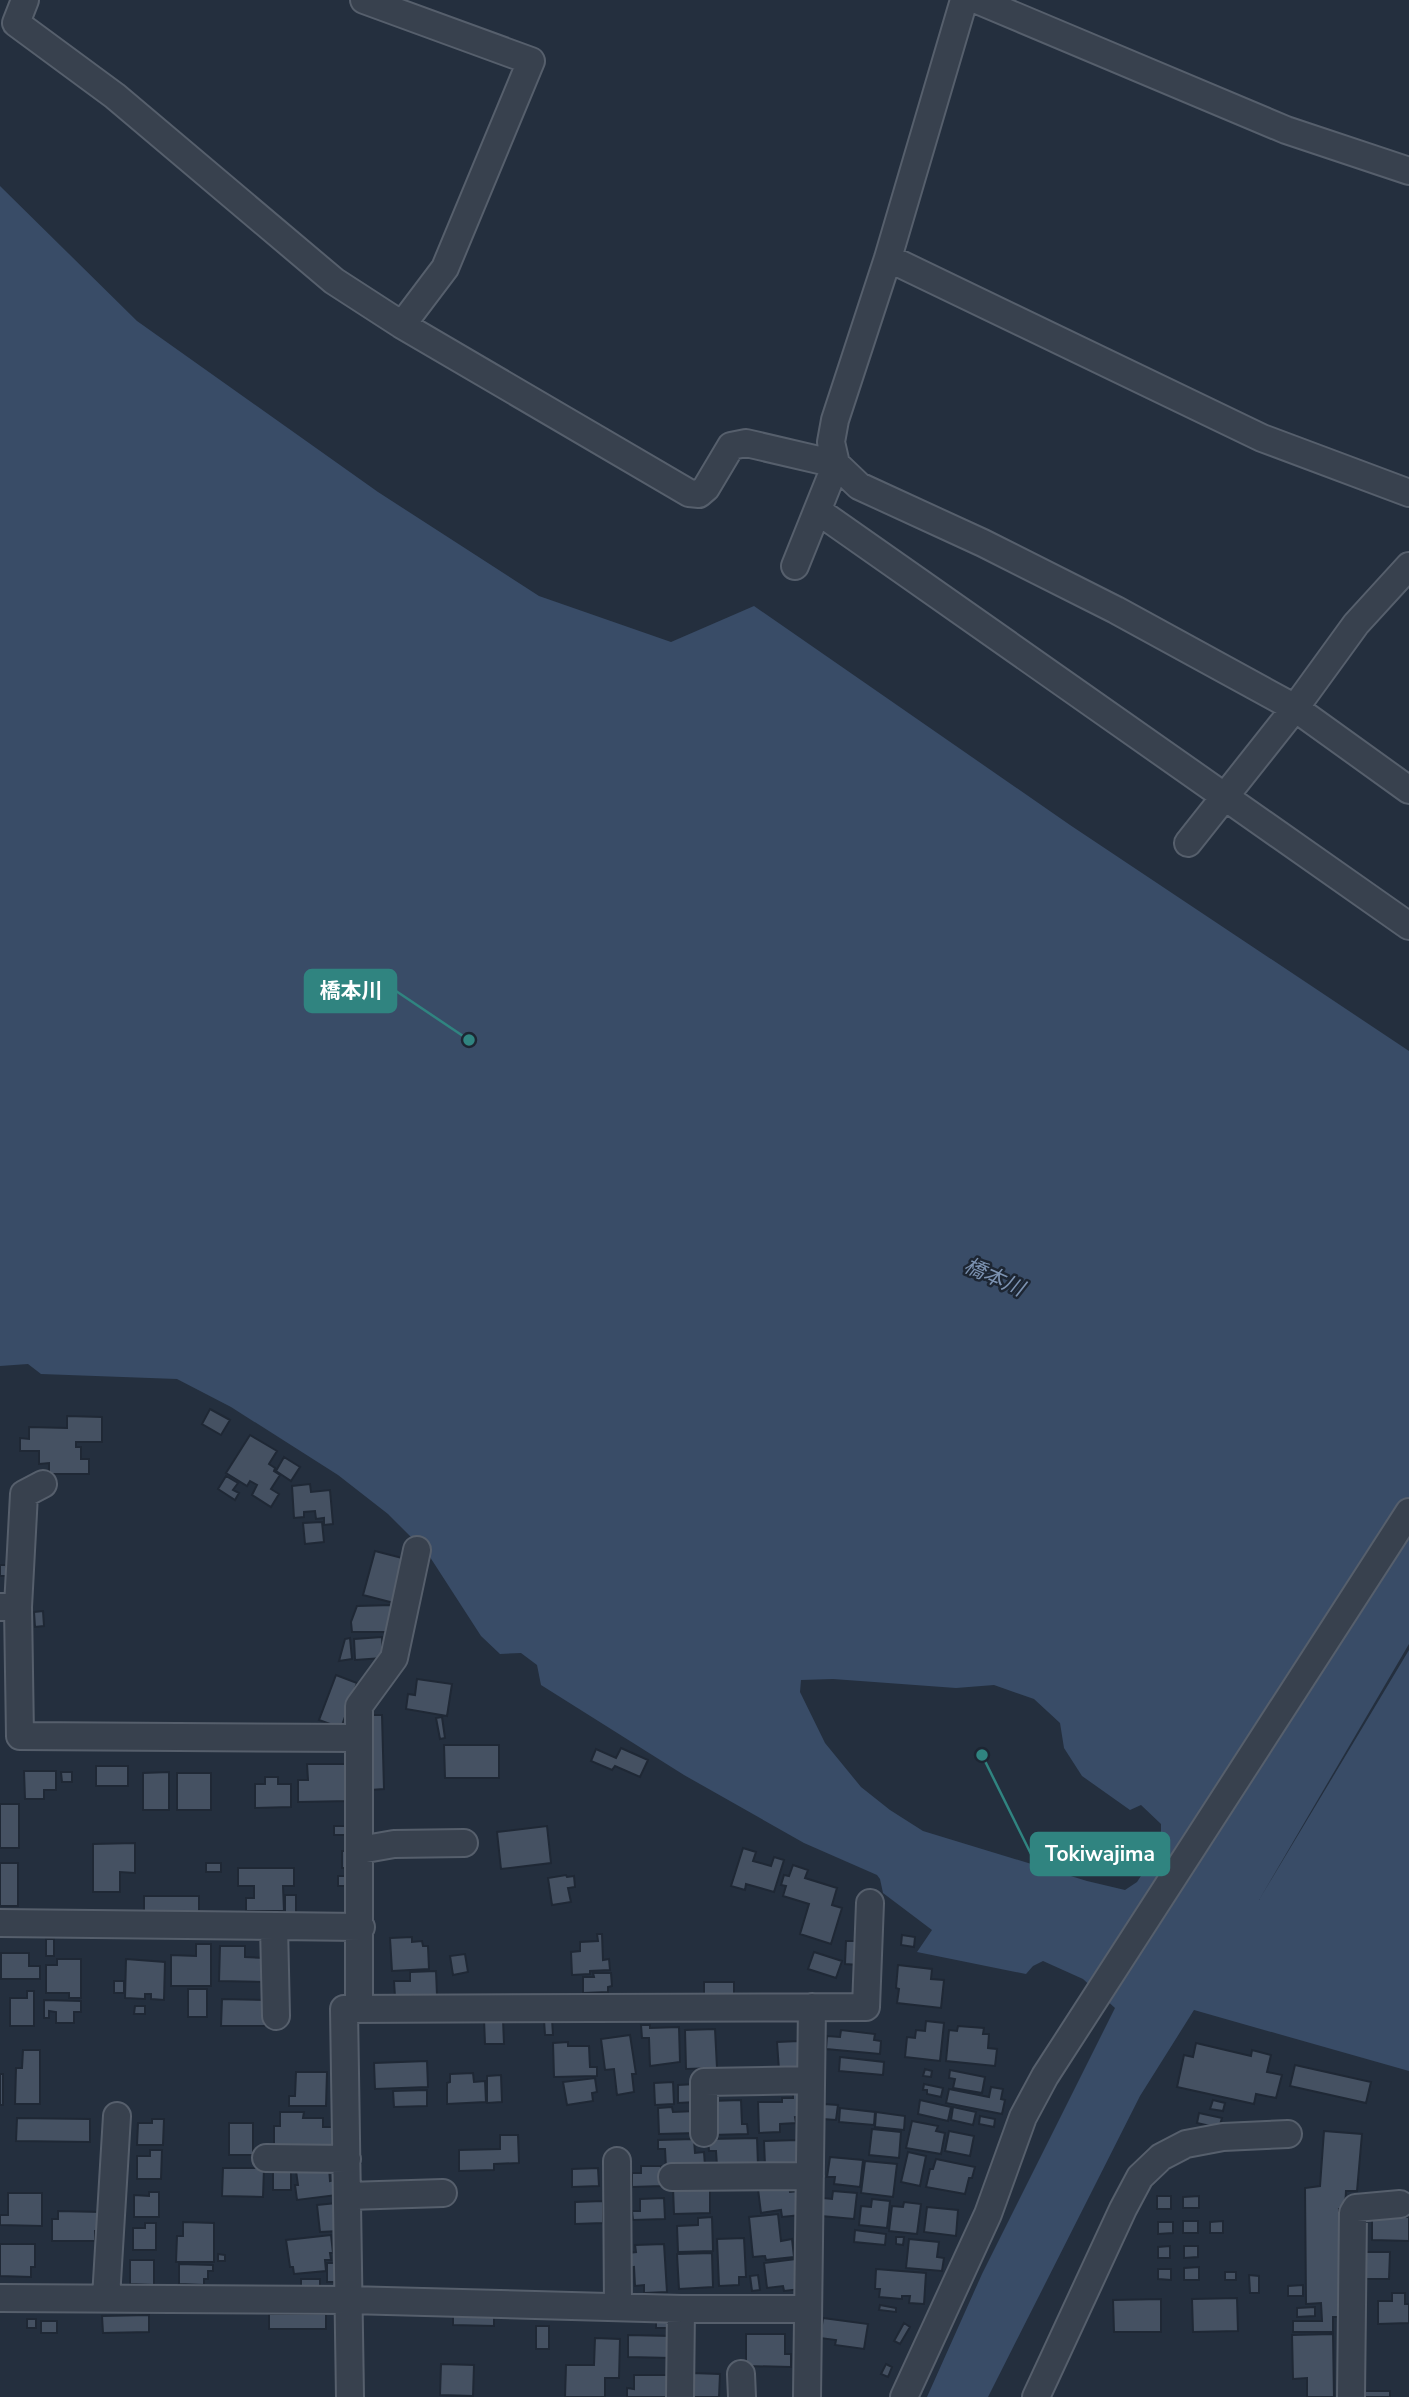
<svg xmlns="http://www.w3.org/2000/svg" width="1409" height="2397" font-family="'Nunito Sans','Noto Sans JP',sans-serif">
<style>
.water{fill:#394c67;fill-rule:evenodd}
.building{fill:#455162;stroke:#1f2835;stroke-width:2}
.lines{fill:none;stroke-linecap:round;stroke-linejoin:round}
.minor-casing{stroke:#565f6c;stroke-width:30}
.minor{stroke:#38414e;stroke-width:26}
.labels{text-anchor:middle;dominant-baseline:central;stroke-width:5;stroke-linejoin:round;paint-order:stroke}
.water-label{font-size:21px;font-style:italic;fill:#7c92b1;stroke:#1d2633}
.leader{fill:none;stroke:#308480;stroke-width:2.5}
.callout-dot{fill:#308480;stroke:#1d2633;stroke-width:2.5}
.callout{fill:#308480;stroke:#308480;stroke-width:2.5}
.callout-label{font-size:21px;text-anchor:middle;font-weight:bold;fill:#fff}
</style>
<rect width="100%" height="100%" fill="#242f3e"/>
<path class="water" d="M0,186L137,321L378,492L539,596L671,642L754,606L1070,825L1409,1051V1644L1259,1900L1409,1650V2071L1194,2010L1140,2096L988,2397H927L982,2274L1115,2008L1083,1979L1043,1961L1033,1966L1026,1974L917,1952L932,1930L883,1893L880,1879L877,1875L804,1843L684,1775L541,1685L537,1665L521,1653L500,1654L481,1636L428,1554L388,1514L338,1475L231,1407L177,1379L41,1374L28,1364L0,1366ZM833,1679L956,1688L994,1685L1034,1699L1060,1723L1064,1748L1082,1776L1130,1810L1141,1805L1161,1824V1845L1137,1882L1125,1890L1087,1881L923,1831L890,1810L861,1787L825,1743L800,1692L801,1680Z"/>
<path class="building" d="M210,1409L230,1420L221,1435L202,1424Z
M67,1416L102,1417V1442H76V1447H81V1459H89V1474H49V1463L39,1464V1451H20V1438L29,1439V1427L67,1428Z
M250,1435L277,1451L269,1464L275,1468L274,1471L280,1475L271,1489L279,1494L271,1507L252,1495L257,1485L250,1481L247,1486L226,1473Z
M284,1457L300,1467L291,1481L276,1471Z
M226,1476L238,1483L233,1490L239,1493L235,1500L218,1489Z
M310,1484L311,1492L330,1490L333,1524L324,1525V1518L316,1519L315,1511L304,1512V1517L294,1518L292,1486Z
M322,1522L324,1542L305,1544L303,1523Z
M375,1551L406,1559L394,1603L363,1595Z
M0,1565H6V1576H0Z
M392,1605V1632H352L351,1622L357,1606Z
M43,1611L44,1626L35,1627L34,1612Z
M382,1637L383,1658L355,1660L354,1639Z
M350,1638L352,1659L339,1661L345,1639Z
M336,1675L357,1683L341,1728L319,1720Z
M417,1679L452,1684L447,1716L406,1709L408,1694L415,1695Z
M368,1715H382L384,1789L370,1790Z
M442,1717L445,1738L440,1739L436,1718Z
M444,1745H499V1778H445Z
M621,1748L648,1760L640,1777L615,1766L612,1770L591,1761L596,1749L616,1758Z
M307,1764H350V1801L298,1802V1780H308Z
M96,1766H128V1786H96Z
M24,1771H56V1790H44V1799H25Z
M61,1772H72V1782H62Z
M169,1772V1810H143V1773Z
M177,1773H211V1810H177Z
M265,1777H278V1784H291V1807L255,1808V1784H265Z
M0,1804H19V1848H0Z
M334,1826H348V1835H334Z
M547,1826L551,1863L501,1869L497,1832Z
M135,1843V1873L120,1872V1892H93V1844Z
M743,1848L756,1852L753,1861L771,1866L774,1857L784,1860L774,1892L746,1884L745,1890L731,1886Z
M342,1851H350V1868H342Z
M0,1863H18V1906H0Z
M206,1863H221V1872H206Z
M793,1865L808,1870L805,1878L837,1888L832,1905L842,1908L831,1944L800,1934L809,1904L783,1896L786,1886L781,1885L784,1875L789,1876Z
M238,1868H294V1886H283L284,1911H246V1898H254V1886H238Z
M566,1875L567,1877L574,1876L575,1887L568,1888L571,1902L552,1905L548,1878Z
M338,1876H348V1886H338Z
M285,1895H296V1914H285Z
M144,1896H199V1912L144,1913Z
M597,1934H602L603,1960L609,1959L610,1970L590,1971V1974L572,1975L571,1952L580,1951V1942L598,1941Z
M902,1935L915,1937L914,1947L901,1945Z
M412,1937V1942L422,1941L423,1946H428L429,1969L392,1971L390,1938Z
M46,1939H54V1956H46Z
M846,1941H860L859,1965L845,1964Z
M196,1944H211V1986H171V1955L196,1956Z
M220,1946H245V1957L265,1958V1982L219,1981Z
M814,1952L842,1961L836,1978L808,1969Z
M1,1953H29V1966H40V1979H1Z
M465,1954L468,1972L453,1975L450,1956Z
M57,1959H81V1998H69V1993H46V1965H57Z
M126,1959L165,1962L164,2000L151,1999V1994H145V1999L125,1998Z
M898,1965L932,1969L931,1979L944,1980L941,2008L897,2003L899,1989L896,1988Z
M436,1971L437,1995L395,1997L394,1981H410V1972Z
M593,1973H611L612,1986L608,1987V1992L583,1993V1977H594Z
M114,1981H124V1993H114Z
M704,1982H734V1998L704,1999Z
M188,1989H207V2017H188Z
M27,1991H34V2026H10V1998H27Z
M222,1999L267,2000V2026H221Z
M44,2000L81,2001V2012H74V2023H56V2012L49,2011V2018H44Z
M135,2006H145V2014H134Z
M484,2019H503L504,2044H485Z
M552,2019L553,2035H545L544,2020Z
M926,2021L944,2023L940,2061L905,2057L907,2037L915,2038L916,2030L925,2031Z
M641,2025H650V2028L679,2027L680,2062L650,2066L649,2038H642Z
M958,2026L984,2028L983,2034H989L988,2048L997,2049L995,2066L946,2061L949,2030L957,2031Z
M715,2029L717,2068L686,2069L685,2030Z
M841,2030L875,2034L874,2040L881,2041L880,2054L826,2049L827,2036L840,2037Z
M630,2035L636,2074H632L634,2092L617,2095L614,2069L605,2070L601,2039Z
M799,2041L800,2069L779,2070L777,2042Z
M568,2042V2046H589L590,2067H597V2076L554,2077L553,2043Z
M1196,2043L1251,2056L1252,2050L1271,2055L1267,2072L1282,2075L1276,2098L1256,2094L1254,2104L1177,2087L1184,2055L1193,2057Z
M23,2050H40V2104H15L16,2068H22Z
M840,2057L884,2062L883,2075L839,2071Z
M427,2061L428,2087L375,2089L374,2063Z
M1295,2065L1371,2082L1366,2103L1290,2086Z
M925,2069L932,2071L931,2077L923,2076Z
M950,2070L985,2077L982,2093L953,2088L955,2079L949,2078Z
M296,2072H327L326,2106H289V2096H295Z
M473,2073L474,2082L485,2081L486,2102L447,2104V2083L450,2082V2074Z
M0,2074H3V2105H0Z
M501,2075L502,2102L487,2103V2076Z
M595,2078L597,2092L592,2093L593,2101L567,2105L563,2082Z
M673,2082L674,2104L655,2105L654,2083Z
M696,2084V2102L678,2103V2085Z
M924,2084L943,2088L941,2097L927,2094V2090H923Z
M991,2087L1003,2089L1001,2099L1005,2100L1002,2114L946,2103L949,2089L989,2097Z
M427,2090V2106L394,2107L393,2091Z
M793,2093H802L803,2116L795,2117L796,2123L780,2124V2132L759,2133L758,2102H782V2098H793Z
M741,2100L742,2124H747L748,2134L711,2135L710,2101Z
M920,2100L951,2107L948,2121L918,2114Z
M1213,2100L1225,2103L1223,2111L1210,2109Z
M824,2104L838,2105L836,2120L822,2119Z
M672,2107L673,2112L696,2111L697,2133L659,2134L658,2108Z
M953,2107L976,2112L973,2125L951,2120Z
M840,2108L875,2112L874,2125L839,2122Z
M280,2112H304L303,2118H323V2127H336V2150L274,2149V2126H280Z
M876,2112L905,2116L904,2130L875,2127Z
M1199,2113L1222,2118L1219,2128L1197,2123Z
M980,2116L995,2119L994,2127L979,2124Z
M17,2118L90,2119V2142L16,2141Z
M152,2119H164L163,2145H137L138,2123H152Z
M912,2121L938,2126L936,2131L945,2133L941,2154L906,2148Z
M229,2123H253V2155H229Z
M872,2129L901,2132L899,2158L869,2155Z
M949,2131L974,2136L970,2156L945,2151Z
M1324,2131L1362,2134L1357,2191H1346L1345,2209H1339L1340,2287L1344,2317H1333V2332H1293V2321H1322L1321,2303L1306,2304L1305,2188L1320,2186Z
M500,2135H518L519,2163L494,2164V2170L459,2171V2150L500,2149Z
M757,2138L758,2165L717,2166L716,2151H709L708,2139Z
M694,2139L695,2153L704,2152L705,2166L666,2168L665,2149H658V2140Z
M798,2140L799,2164L765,2166L764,2141Z
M150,2150H162L161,2179H137V2156H150Z
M908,2152L926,2156L920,2186L901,2182Z
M830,2157L863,2160L860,2187L834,2184L835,2177H827Z
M936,2159L975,2167L972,2178H969L965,2194L926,2187L930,2169H933Z
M865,2161L897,2164L893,2197L861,2193Z
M641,2166H661L662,2186L632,2187V2173H641Z
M273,2167L291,2168V2190H273Z
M329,2167L330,2181L335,2180L337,2195L297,2200L295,2185H298L296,2171Z
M223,2168H264L263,2197L222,2196Z
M598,2168L599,2186L572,2187V2169Z
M789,2185L790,2192L799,2191L801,2215L782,2217L781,2210L761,2213L758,2189Z
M710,2186V2213L674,2214L673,2187Z
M833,2191L857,2193L854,2219L821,2216L823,2198L832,2199Z
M149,2192H159V2217H134V2195L149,2196Z
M8,2193H42V2226L0,2225V2215H8Z
M1157,2196H1171V2209H1157Z
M1199,2196V2208H1183V2197Z
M664,2198L665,2219L633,2220L632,2211H640V2199Z
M872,2199L890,2201L887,2228L859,2225L861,2206L871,2207Z
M603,2201V2223L575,2224V2202Z
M904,2202L921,2204L917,2234L889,2231L892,2206L903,2207Z
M337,2203L339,2231L320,2232L317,2205Z
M927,2207L958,2210L956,2236L924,2232Z
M58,2211L101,2212L100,2231H95V2241H52V2219H58Z
M778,2214L781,2241L792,2239L794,2257L766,2260L765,2256L753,2257L749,2217Z
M1372,2216L1409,2217V2241L1372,2240Z
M712,2217L713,2251L678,2252L677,2226L698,2225V2218Z
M1183,2221H1198V2233H1183Z
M1223,2221V2233H1210V2222Z
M183,2222L214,2223V2262H176L177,2236H183Z
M1158,2222H1173V2233L1158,2234Z
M145,2223H156V2250H133V2228H145Z
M855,2230L886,2234L885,2245L854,2242Z
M331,2235L333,2253H330L331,2260H325L326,2271L294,2274L293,2267H290L286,2240Z
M896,2237H904L903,2245L896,2244Z
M744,2238L746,2277H739V2285L719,2286L717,2239Z
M909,2239L939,2242L937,2257L944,2258L942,2271L906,2268Z
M0,2244H35V2267H31V2277L0,2276Z
M664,2244L667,2292L644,2293V2285L635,2286L634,2267L628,2268L627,2253L636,2252L635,2245Z
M1170,2246V2258H1158V2247Z
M1184,2246H1198V2257L1184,2258Z
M1362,2252H1390L1389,2279H1362Z
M712,2253L713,2287L679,2289L677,2254Z
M218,2254L225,2255V2261H218Z
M796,2259L801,2289L784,2291L783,2286L767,2288L764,2263Z
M130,2260H154V2285L130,2284Z
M327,2263H339V2282H327Z
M179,2264L213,2265V2271H208V2279H204V2285L179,2284Z
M1199,2267V2280H1184V2268Z
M876,2269L926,2273L924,2304L909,2303L910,2296H902V2299L879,2297L880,2289H875Z
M1158,2269H1171V2280L1158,2279Z
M1225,2272H1236V2280H1225Z
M758,2275L760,2290L752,2291L750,2276Z
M1249,2275L1259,2276V2293H1250Z
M301,2279H320V2288H301Z
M1303,2285V2296H1288V2286Z
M1392,2293H1405V2304H1409V2323L1378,2324V2301H1392Z
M1237,2298L1238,2331L1193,2332L1192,2299Z
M1161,2299V2332H1114L1113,2300Z
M880,2305L896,2308V2312L879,2310Z
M1315,2307V2316L1297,2317V2308Z
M269,2314H326V2329H269Z
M149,2315V2332L103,2333L102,2316Z
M453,2315L494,2316V2326L453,2325Z
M823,2318L868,2324L864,2349L835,2345L836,2340L820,2338Z
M27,2319H36V2328H27Z
M656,2319L668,2320V2328H656Z
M41,2321H57V2333H41Z
M904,2323L910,2327L900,2344L894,2341Z
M536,2326H549V2349H536Z
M746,2334H785V2354H791V2367L746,2366Z
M1333,2334L1334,2397H1307V2378L1293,2379L1292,2335Z
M628,2335L671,2336V2358L628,2357Z
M595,2338L620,2339L619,2378H605V2397H565L566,2365H594Z
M441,2364L474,2365L473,2396L440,2395Z
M886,2364L892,2367L888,2377L881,2374Z
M692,2373L720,2374L719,2397H692Z
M634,2375H670V2397H627V2388L634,2389Z
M1361,2391H1390V2397H1361Z"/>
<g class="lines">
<defs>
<path id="minor" d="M25,0L16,23L115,96L334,281L402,325
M364,0L531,61L445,268L402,325L689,493L699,494L706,488L731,446L746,443L836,464L859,486L983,543L1116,610L1295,708L1409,790
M977,0L1286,130L1409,171
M888,258L1262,438L1409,493
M818,511L1409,926
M795,566L836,464L831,442L835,420L888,258L964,0
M1188,843L1295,708L1356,624L1409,566
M0,1607H18L20,1736L358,1738
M18,1607L24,1494L43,1484
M360,1850L394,1844L464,1843
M0,1923L361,1927
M274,1926L276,2016
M359,2008V1706L394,1658L417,1550
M704,2133V2082L811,2080
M266,2158L347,2159
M617,2161L618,2307
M672,2177L810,2176
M348,2196L443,2193
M0,2298L349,2300L681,2309H808
M106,2298L117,2116
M741,2374L742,2397
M350,2397L344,2009L866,2007L870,1903
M680,2397L681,2309
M807,2397L812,2007
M904,2397L988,2214L1023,2117L1045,2076L1409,1512
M1036,2397L1123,2209L1140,2177L1161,2157L1186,2144L1223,2137L1288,2134
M1351,2397L1353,2213L1356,2208L1400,2204"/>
</defs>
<use href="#minor" class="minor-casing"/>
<use href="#minor" class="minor"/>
</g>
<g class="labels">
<g class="water-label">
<text transform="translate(994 1277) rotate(24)">橋本川</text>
</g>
</g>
<path class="leader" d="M469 1040L396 991M982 1755L1031 1854"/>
<g class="callout-dot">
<circle cx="469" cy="1040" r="7"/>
<circle cx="982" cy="1755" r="7"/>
</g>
<g class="callout">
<rect x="305" y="970" width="91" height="42" rx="7"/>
<rect x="1031" y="1833" width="138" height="42" rx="7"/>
</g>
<g class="callout-label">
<text x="351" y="998">橋本川</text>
<text x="1100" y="1861">Tokiwajima</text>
</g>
</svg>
